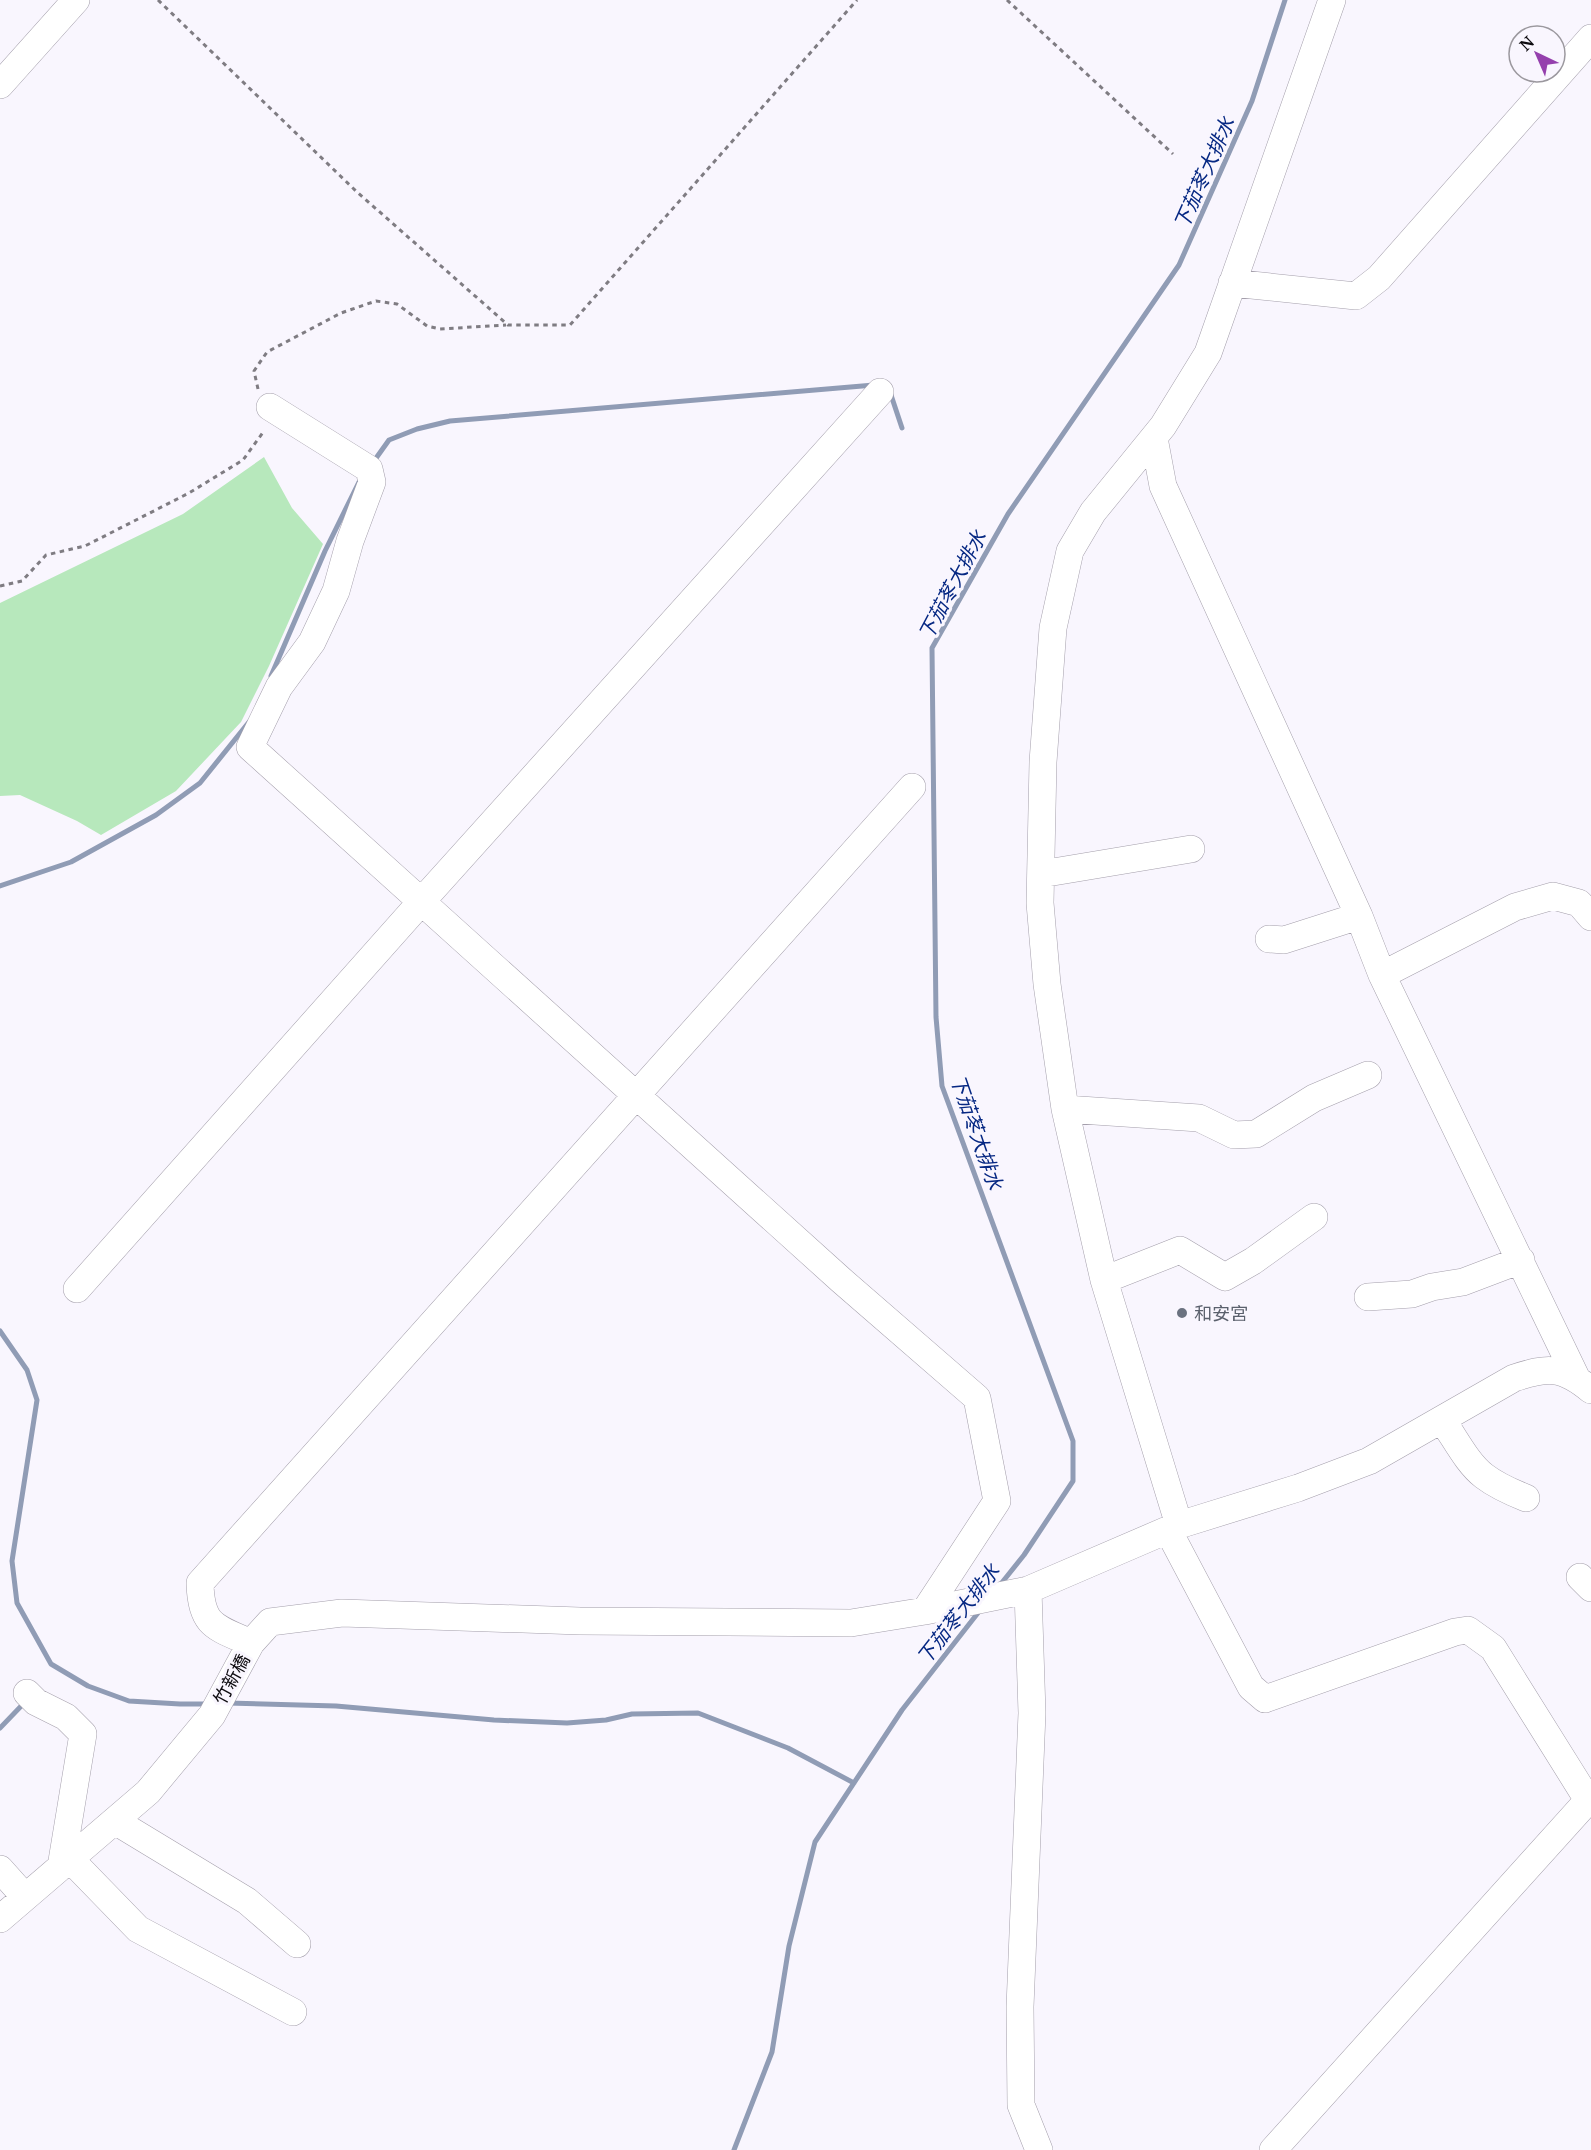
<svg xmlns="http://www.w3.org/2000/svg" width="1591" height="2150" font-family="'Noto Serif','Noto Sans TC',serif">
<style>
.green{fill:#b7e8bc}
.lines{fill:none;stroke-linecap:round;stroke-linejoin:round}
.stream{stroke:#909cb5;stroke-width:5}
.minor-casing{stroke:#a49fab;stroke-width:28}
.path{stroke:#7f7c82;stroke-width:3;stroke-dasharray:4.5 4.5;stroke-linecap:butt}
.minor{stroke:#fff;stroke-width:27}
.worship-dot{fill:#6b7280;stroke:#f9f6fe;stroke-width:2}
.labels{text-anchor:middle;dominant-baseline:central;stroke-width:6;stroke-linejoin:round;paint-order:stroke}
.worship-label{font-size:18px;fill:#5b616d;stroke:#f9f6fe;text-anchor:start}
.street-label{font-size:18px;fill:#0d0b0f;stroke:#f9f6fe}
.water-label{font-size:20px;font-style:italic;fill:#062883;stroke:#f9f6fe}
</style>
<rect width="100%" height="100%" fill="#f9f6fe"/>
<path class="green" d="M264,457L292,508L323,544L269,666L241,722L176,791L101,835L77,821L20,795L0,796V603L183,514Z"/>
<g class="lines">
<path class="stream" d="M890,392L902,428
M374,461L389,440L417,429L450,421L874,385
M271,676L325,551L360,480
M0,886L71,862L156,815L200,783L249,722
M0,1331L27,1370L37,1400L12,1561L17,1603L51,1664L88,1686L129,1701L180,1704H209
M1000,1585L1024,1555L1073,1481V1441L942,1086L936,1017L932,648L1008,514L1179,265L1252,101L1285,0
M227,1703L336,1706L494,1720L567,1723L606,1720L632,1714L698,1713L788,1748L854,1783
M0,1728L26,1701
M734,2150L772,2052L789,1946L815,1842L902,1710L981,1609"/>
<defs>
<path id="minor" d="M0,85L76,0
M1232,283L1356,296L1379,278L1591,38
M270,407L369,469L372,482L350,541L336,591L312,642L279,687L250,747L841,1280L977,1398L997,1501L925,1611
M1154,438L1163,486L1359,916L1382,975L1576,1377
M1041,874L1191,849
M1269,939L1284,940L1359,916
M1382,975L1515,907L1553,896L1579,903L1591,917
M1065,1109L1199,1118L1234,1135L1256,1134L1314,1098L1368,1075
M1104,1280L1180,1250L1225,1277L1253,1261L1314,1217
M77,1289L421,902L880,392
M1368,1297L1412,1294L1432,1287L1463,1282L1521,1260
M1442,1420C1455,1438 1467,1463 1484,1476C1497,1486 1511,1492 1526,1498
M1179,1525L1104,1280L1065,1109L1047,984L1040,903L1043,762L1053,628L1070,551L1093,512L1163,426L1208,353L1332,0
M1168,1530L1251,1687L1265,1699L1455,1632L1468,1630L1493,1648L1588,1800
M1580,1577L1591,1588
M1028,1590L1032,1713L1020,2007L1021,2105L1039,2150
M251,1643C215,1627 201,1626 200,1583L912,787
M27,1693L36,1702L66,1717L83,1734L61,1867
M115,1821L247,1901L297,1944
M70,1859L138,1929L293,2012
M0,1869L25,1897
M0,1919L148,1792L212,1715L251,1643L270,1622L342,1613L580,1621L851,1623L925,1611L1028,1590L1179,1525L1298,1488L1369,1461L1514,1378C1548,1367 1562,1366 1591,1390
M1273,2150L1591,1797"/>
</defs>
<use href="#minor" class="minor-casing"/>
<path class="path" d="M158,0L357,192L508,325H570L857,0
M1007,0L1173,154
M258,389L254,371L267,352L341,313L376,301L397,304L427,326L440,329L506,325
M0,586L22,581L46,555L85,546L189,493L243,460L264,431"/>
<use href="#minor" class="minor"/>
</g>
<circle class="worship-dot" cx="1182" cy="1313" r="6"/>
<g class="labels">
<g class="worship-label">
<text x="1194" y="1313">和安宮</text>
</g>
<g class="street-label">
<text transform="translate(231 1679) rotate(-61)">竹新橋</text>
</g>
<g class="water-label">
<text transform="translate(1204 173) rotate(-66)">下茄苳大排水</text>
<text transform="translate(952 585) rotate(-62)">下茄苳大排水</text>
<text transform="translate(977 1132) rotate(71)">下茄苳大排水</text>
<text transform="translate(958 1614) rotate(-52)">下茄苳大排水</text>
</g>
</g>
<g transform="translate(1537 54) rotate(316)"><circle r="28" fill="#f9f6fe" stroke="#9b989e" stroke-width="1.5"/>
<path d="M0-4.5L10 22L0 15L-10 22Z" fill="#9540ad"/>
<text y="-9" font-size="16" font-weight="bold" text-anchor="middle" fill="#0d0b0f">N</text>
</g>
</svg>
